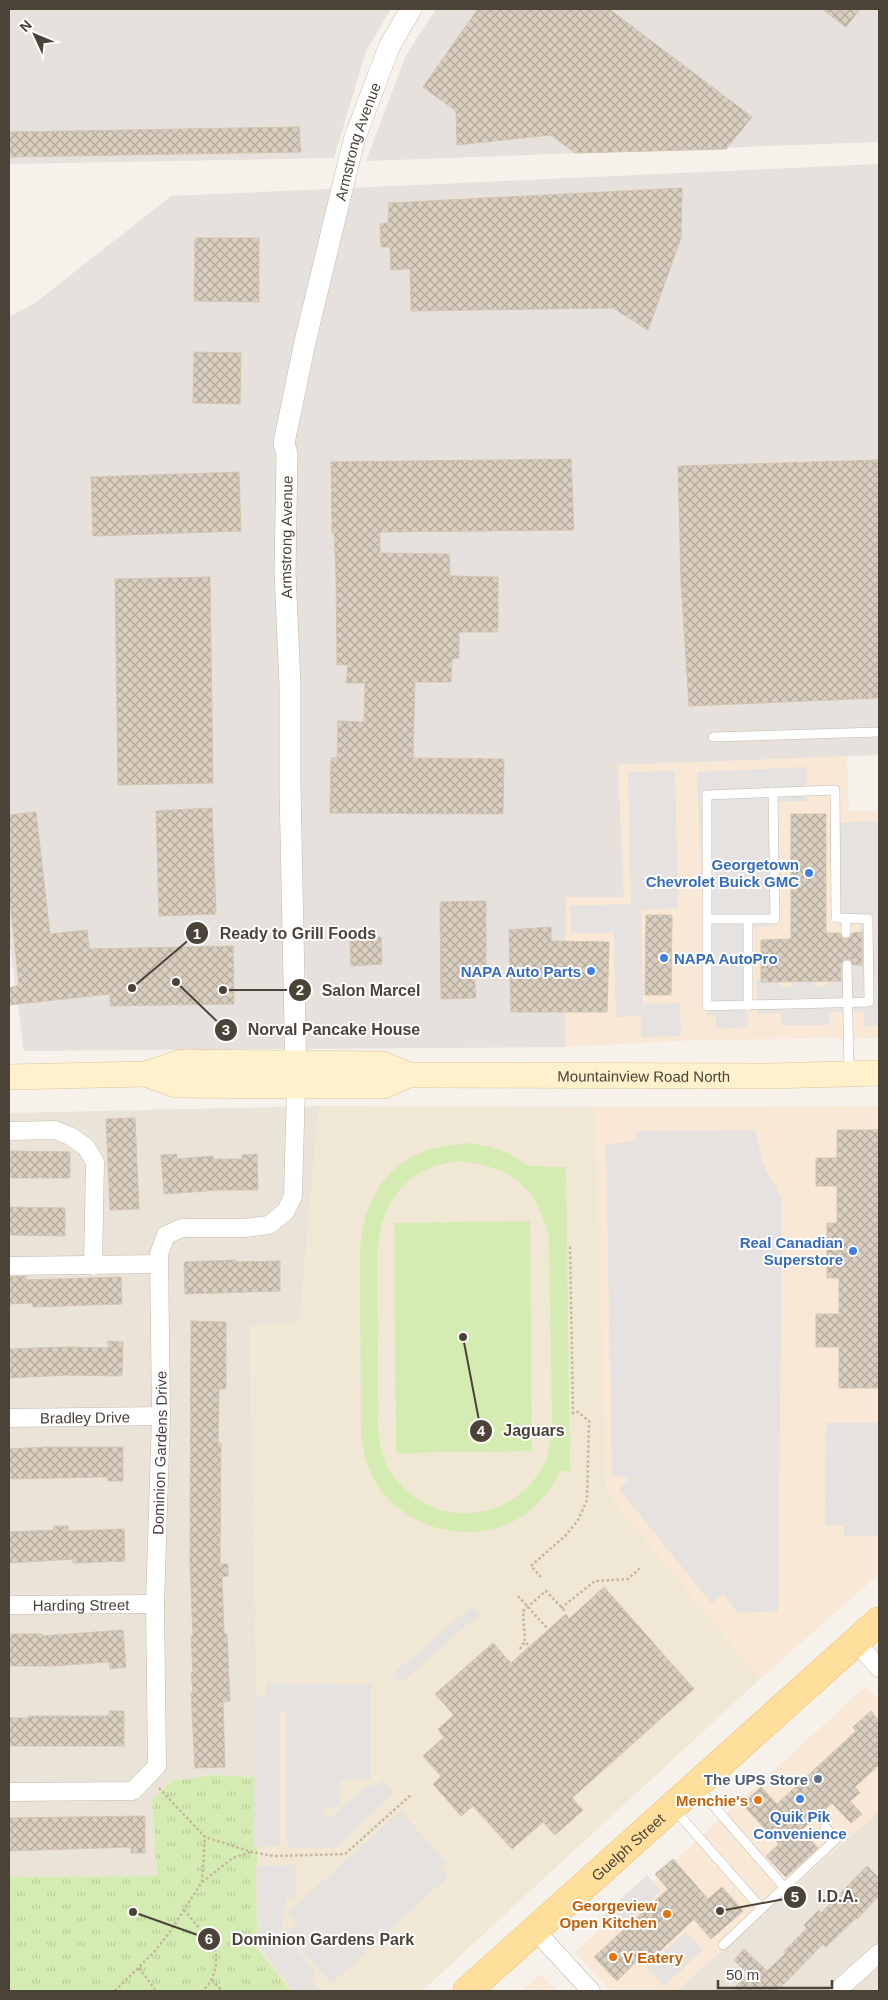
<svg xmlns="http://www.w3.org/2000/svg" width="888" height="2000" font-family="Arial,sans-serif">
<style>
.residential{fill:#eae4d8}
.commercial{fill:#f8e8d5}
.industrial{fill:#e6e1dc}
.education{fill:#f0e7d4}
.park{fill:url(#park-tufts)}
.pitch{fill:#d4ecb2;fill-rule:evenodd}
.parking{fill:#e5e2df}
.building{fill:url(#building-cross-hatch);stroke:#d4c5b2}
.lines{fill:none;stroke-linecap:round;stroke-linejoin:round}
.service-casing{stroke:#c2baac;stroke-width:10}
.minor-casing{stroke:#c2baac;stroke-width:19}
.tertiary-casing{stroke:#c2baac;stroke-width:22}
.secondary-casing{stroke:#d8c598;stroke-width:26}
.primary-casing{stroke:#ebbe63;stroke-width:29}
.path{stroke:#c5b59d;stroke-width:2.5;stroke-dasharray:2.5 2.5;stroke-linecap:butt}
.service{stroke:#fff;stroke-width:9}
.minor{stroke:#fff;stroke-width:18}
.tertiary{stroke:#fff;stroke-width:21}
.secondary{stroke:#fff1cc;stroke-width:25}
.primary{stroke:#ffdf9b;stroke-width:28}
.shop-dot{fill:#3f7fe0;stroke:#fff;stroke-width:2}
.service-dot{fill:#5c6f8a;stroke:#fff;stroke-width:2}
.food-dot{fill:#e8710a;stroke:#fff;stroke-width:2}
.labels{text-anchor:middle;dominant-baseline:central;stroke-width:4;stroke-linejoin:round;paint-order:stroke}
.street-label{font-size:15px;fill:#4b4338;stroke:#fff}
.shop-label{font-size:15px;font-weight:bold;fill:#366cbe;stroke:#fff;text-anchor:end}
.service-label{font-size:15px;font-weight:bold;fill:#4e5e75;stroke:#fff;text-anchor:end}
.food-label{font-size:15px;font-weight:bold;fill:#c56008;stroke:#fff;text-anchor:end}
.leader{fill:none;stroke:#4b4338;stroke-width:2}
.callout-dot{fill:#4b4338;stroke:#fff;stroke-width:2}
.mark-label{font-size:15px;text-anchor:middle;font-weight:bold;fill:#fff}
.callout-label{font-size:16px;text-anchor:middle;font-weight:bold;fill:#4b4338;stroke:#fff;stroke-width:4;stroke-linejoin:round;paint-order:stroke}
</style>
<defs>
<pattern id="park-tufts" width="24" height="20" patternUnits="userSpaceOnUse" patternTransform="scale(1.25)"><rect width="24" height="20" fill="#d4ecb2"/><path d="M3 7l-1-3M5 7V3M7 7l1-3M15 17l-1-3M17 17v-4M19 17l1-3" fill="none" stroke="#b8cc9a"/></pattern>
<pattern id="building-cross-hatch" width="8" height="8" patternUnits="userSpaceOnUse" patternTransform="scale(1.25)"><rect width="8" height="8" fill="#d9cebf"/><path d="M0 0l8 8M0 8l8-8" fill="none" stroke="#b2a99c"/></pattern>
</defs>
<rect width="100%" height="100%" fill="#f6f2eb"/>
<path class="residential" d="M319,1106L300,1322L250,1327L258,1777L213,1775L172,1781L152,1799L157,1876L9,1877V1113Z
M879,1811V1991H676Z"/>
<path class="commercial" d="M847,756L849,811H879V1038L697,1040L565,1047V897H624L618,765Z
M879,1106V1574L760,1679L607,1493L595,1107Z
M866,1686L879,1700V1811L676,1991H611L575,1952Z
M541,1974L557,1991H522Z"/>
<path class="industrial" d="M9,9H391L366,51L334,158L9,164Z
M436,9H879V142L366,161L406,55Z
M879,164V755L618,765L624,897H566L565,1047L24,1051L9,940V317L35,303L171,196Z"/>
<path class="education" d="M319,1106L595,1107L607,1493L760,1679L422,1991H291L257,1948L258,1777L250,1326L300,1322Z"/>
<path class="park" d="M213,1775L258,1777L257,1948L291,1991H9V1877L157,1876L152,1799L172,1781Z"/>
<path class="pitch" d="M468,1143L491,1147L510,1154L529,1166L566,1167L570,1471H561C551,1488 539,1506 521,1517C476,1545 411,1532 380,1489C368,1473 364,1455 361,1436L360,1253C362,1209 381,1166 425,1151C439,1146 453,1145 468,1143ZM455,1161C508,1165 535,1183 549,1236L552,1424C551,1438 550,1455 542,1468C515,1515 452,1529 409,1493C399,1484 390,1474 385,1461C375,1436 378,1407 378,1382C378,1339 377,1296 377,1253C379,1225 388,1196 412,1178C424,1168 440,1165 455,1161Z
M530,1221L532,1451L396,1453L394,1223Z"/>
<path class="parking" d="M806,767L807,801L769,802L774,926L744,927L748,1027L716,1029V1015L707,1016L697,772Z
M675,771L678,908L641,910L643,1004L680,1003L681,1036L641,1037V1016L616,1017L614,933H571L570,906L631,904L628,772Z
M878,821L879,1025L865,1026L863,1011L829,1012V1025H781V1013L758,1014L756,979L779,978L780,987H792L791,978L814,977L815,987L826,986L825,964L861,962L860,921L833,922L829,823Z
M756,1130L762,1162L782,1199L778,1611L738,1613L723,1594L712,1604L619,1489L630,1478L612,1475L606,1145L637,1140L636,1131Z
M826,1423H879V1536H844V1526L825,1525Z
M472,1606L480,1614L400,1683L393,1674Z
M266,1683L371,1684V1779L341,1780L340,1807H324L325,1817H331L366,1786L379,1785L383,1780L394,1792L336,1848L287,1847V1712L280,1711V1846L254,1847L255,1697H267Z
M400,1811L447,1862L440,1868L448,1877L332,1983L286,1934L297,1923L288,1913Z
M296,1865V1897L286,1898L281,1929L316,1973L311,1978L320,1991H293L260,1947L268,1938L257,1937L256,1866Z
M647,1875L661,1891L616,1933L601,1917Z
M686,1932L703,1950L664,1986L647,1967Z"/>
<path class="building" d="M478,9H609L752,117L726,149L575,153L551,135L457,145L456,111L423,87Z
M822,9H860L846,27Z
M299,127L301,152L9,157V132Z
M682,188L681,238L648,330L613,308L411,311L410,269L391,270L390,247H381L380,224L388,223L389,203Z
M195,238H259V302L194,301Z
M194,352L241,353L240,404L193,403Z
M571,459L574,530L380,532V553L449,554L450,576L498,577V632H459V658L452,659L451,682H415L413,758L504,759L503,814L330,813L331,758H337L338,721L364,722L365,683H346L348,665H337L336,578L334,533H332L331,462Z
M879,460V698L689,706L681,582L678,466Z
M239,472L241,531L93,536L91,477Z
M210,577L213,783L118,785L115,579Z
M212,808L216,914L159,916L156,811Z
M36,812L50,934L87,930L89,949L233,946L234,1004L110,1006V994L9,1005V988L19,985L9,893V815Z
M791,814H826V933H840L842,938L846,939L851,937L852,933L862,932V965H853L850,959L843,960L841,965V981L761,982V940L791,939Z
M486,901V971H474L476,998L441,999L440,902Z
M646,915H672L671,995H645Z
M551,927V941L609,942L607,1012H511L509,930Z
M381,937L382,964L351,966L350,938Z
M135,1118L139,1209L110,1210L106,1119Z
M837,1130H879V1388H839V1347H816V1314H839V1278H827V1223H837V1186H816V1158H837Z
M9,1151L70,1152V1178H9Z
M177,1154V1159L213,1156V1159H242V1155L257,1154L258,1190H219L164,1194L161,1155Z
M9,1207L65,1208V1236L9,1235Z
M235,1260L236,1262L280,1261V1291L185,1294L184,1262Z
M26,1276V1280L121,1277L122,1304L33,1307L32,1303L9,1304V1277Z
M191,1321L226,1322V1389H219L218,1443H221L220,1564H228V1576L222,1577L224,1634H227L230,1701L223,1702L225,1767L195,1768L191,1693H193L191,1672H193L191,1636H193L190,1563Z
M108,1341L123,1342L122,1376L67,1375L9,1378V1349L66,1347L108,1348Z
M46,1447H123V1481H108V1477L9,1479V1449Z
M54,1526H68V1531L124,1529L125,1561L73,1563V1559L9,1563V1532L54,1530Z
M604,1587L694,1689L572,1798L583,1810L555,1835L543,1822L512,1849L473,1806L461,1816L433,1784L441,1776L423,1756L444,1737L438,1729L454,1715L435,1694L493,1643L511,1663L566,1614L569,1619Z
M123,1630L126,1667L110,1669L109,1662L53,1666H9V1634H42V1636Z
M109,1711H124V1746H9V1718H28V1716H109Z
M871,1711L879,1721V1765L855,1787L860,1793L850,1801L862,1814L851,1823L832,1803L801,1830L818,1848L786,1877L766,1856L779,1844L742,1804L761,1787L777,1804L856,1731L853,1727Z
M145,1816V1853H131V1847L9,1851V1818Z
M673,1859L708,1899L722,1887L743,1911L711,1939L694,1919L646,1964L640,1958L617,1981L594,1957L668,1889L655,1874Z
M867,1866L879,1878V1896L857,1919L856,1918L826,1947L823,1944L777,1991H731L748,1974L734,1960L744,1949L767,1971L785,1954L783,1952L807,1928L804,1925L819,1910L821,1913Z"/>
<g class="lines">
<defs>
<path id="service" d="M713,737L879,732
M835,790L836,918L868,919L869,1002L707,1006V795Z
M846,918V933
M707,919H775L773,792
M847,965L849,1074
M748,1006V919
M698,1788L784,1887
M674,1809L761,1908
M723,1945L836,1839L825,1827"/>
<g id="minor">
<path d="M9,1131L55,1130L70,1136L86,1147L95,1162L93,1266"/>
<path d="M9,1266L159,1264"/>
<path id="s1" d="M9,1418L161,1416"/>
<path id="s2" d="M9,1605L155,1604"/>
<path d="M856,1642L879,1668"/>
<path id="s3" d="M9,1792L133,1791L157,1766L155,1604L161,1416L159,1254L166,1235L182,1228H245L269,1225L286,1211L293,1196L296,1086"/>
<path d="M535,1930L591,1991"/>
<path d="M837,1991L879,1953"/>
</g>
<g id="tertiary">
<path id="s4" d="M296,1078L290,787V685L285,572L287,454L284,443L305,342L354,140L389,47L411,9"/>
</g>
<g id="secondary">
<path d="M145,1074L176,1085L296,1086H384L408,1075"/>
<path id="s5" d="M9,1077L145,1074L181,1062L383,1064L408,1075L770,1076L879,1073"/>
</g>
<g id="primary">
<path id="s6" d="M467,1991L879,1621"/>
</g>
</defs>
<use href="#service" class="service-casing"/>
<use href="#minor" class="minor-casing"/>
<use href="#tertiary" class="tertiary-casing"/>
<use href="#secondary" class="secondary-casing"/>
<use href="#primary" class="primary-casing"/>
<path class="path" d="M541,1577L531,1566L566,1535L578,1520L587,1500L589,1421L578,1412L573,1413L570,1245
M518,1596L547,1628
M561,1608L595,1581L628,1579L640,1568
M528,1645L525,1641L523,1611L546,1591L565,1611
M520,1649L525,1641
M159,1788L205,1837L252,1852L274,1856L345,1854L412,1794
M202,1882L233,1858L251,1852
M184,1910L213,1944C220,1959 215,1981 202,1991
M139,1968L156,1991
M212,1980L222,1991
M115,1991L155,1951L169,1933L202,1882L205,1837"/>
<use href="#service" class="service"/>
<use href="#minor" class="minor"/>
<use href="#tertiary" class="tertiary"/>
<use href="#secondary" class="secondary"/>
<use href="#primary" class="primary"/>
</g>
<g class="shop-dot">
<circle cx="809" cy="873" r="5"/>
<circle cx="664" cy="958" r="5"/>
<circle cx="591" cy="971" r="5"/>
<circle cx="853" cy="1251" r="5"/>
<circle cx="800" cy="1799" r="5"/>
</g>
<circle class="service-dot" cx="818" cy="1779" r="5"/>
<g class="food-dot">
<circle cx="758" cy="1800" r="5"/>
<circle cx="667" cy="1914" r="5"/>
<circle cx="613" cy="1957" r="5"/>
</g>
<g class="labels">
<g class="street-label">
<text stroke="none"><textPath href="#s4" startOffset="946">Armstrong Avenue</textPath></text>
<text stroke="none"><textPath href="#s4" startOffset="541">Armstrong Avenue</textPath></text>
<text stroke="none"><textPath href="#s5" startOffset="639">Mountainview Road North</textPath></text>
<text stroke="none"><textPath href="#s1" startOffset="76">Bradley Drive</textPath></text>
<text stroke="none"><textPath href="#s3" startOffset="472">Dominion Gardens Drive</textPath></text>
<text stroke="none"><textPath href="#s2" startOffset="72">Harding Street</textPath></text>
<text stroke="none"><textPath href="#s6" startOffset="216">Guelph Street</textPath></text>
</g>
<g class="shop-label">
<text x="799" y="864">Georgetown<tspan x="799" dy="17">Chevrolet Buick GMC</tspan></text>
<text x="674" y="958" text-anchor="start">NAPA AutoPro</text>
<text x="581" y="971">NAPA Auto Parts</text>
<text x="843" y="1242">Real Canadian<tspan x="843" dy="17">Superstore</tspan></text>
<text x="800" y="1816" text-anchor="middle">Quik Pik<tspan x="800" dy="17">Convenience</tspan></text>
</g>
<g class="service-label">
<text x="808" y="1779">The UPS Store</text>
</g>
<g class="food-label">
<text x="748" y="1800">Menchie's</text>
<text x="657" y="1905">Georgeview<tspan x="657" dy="17">Open Kitchen</tspan></text>
<text x="623" y="1957" text-anchor="start">V Eatery</text>
</g>
</g>
<path class="leader" d="M132 988L197 933M223 990L300 990M176 982L226 1030M463 1337L481 1431M720 1911L795 1897M133 1912L209 1939"/>
<g class="callout-dot">
<circle cx="132" cy="988" r="5"/>
<circle cx="223" cy="990" r="5"/>
<circle cx="176" cy="982" r="5"/>
<circle cx="463" cy="1337" r="5"/>
<circle cx="720" cy="1911" r="5"/>
<circle cx="133" cy="1912" r="5"/>
<circle cx="197" cy="933" r="12"/>
<circle cx="300" cy="990" r="12"/>
<circle cx="226" cy="1030" r="12"/>
<circle cx="481" cy="1431" r="12"/>
<circle cx="795" cy="1897" r="12"/>
<circle cx="209" cy="1939" r="12"/>
</g>
<g class="mark-label">
<text x="197" y="939">1</text>
<text x="300" y="995">2</text>
<text x="226" y="1035">3</text>
<text x="481" y="1436">4</text>
<text x="795" y="1902">5</text>
<text x="209" y="1944">6</text>
</g>
<g class="callout-label">
<text x="298" y="939">Ready to Grill Foods</text>
<text x="371" y="996">Salon Marcel</text>
<text x="334" y="1035">Norval Pancake House</text>
<text x="534" y="1436">Jaguars</text>
<text x="838" y="1902">I.D.A.</text>
<text x="323" y="1945">Dominion Gardens Park</text>
</g>
<rect width="888" height="2000" fill="none" stroke="#4b4338" stroke-width="20"/>
<g transform="translate(35 35) rotate(314)" stroke="#ffffff" stroke-width="4" paint-order="stroke">
<path d="M0-4L9 19L0 12L-9 19Z" fill="#4b4338"/>
<text y="-8" font-size="14" font-weight="bold" text-anchor="middle" fill="#4b4338">N</text>
</g>
<path d="M718 1980v8h114v-8" fill="none" stroke="#4b4338" stroke-width="2.5"/>
<text x="726" y="1980" font-size="15" fill="#4b4338" stroke="#ffffff" stroke-width="4" paint-order="stroke">50 m</text>
</svg>
